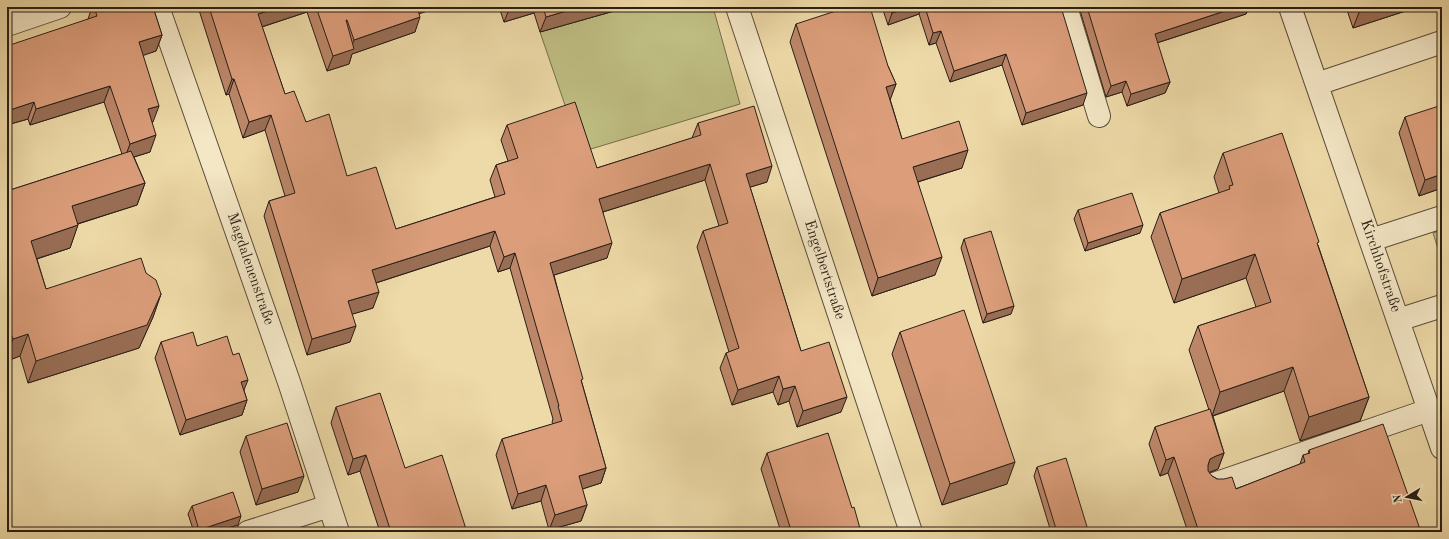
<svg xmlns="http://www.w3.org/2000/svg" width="1449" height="539" font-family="'Old Standard TT',serif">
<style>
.green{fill:#bfbe83;stroke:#746e4c}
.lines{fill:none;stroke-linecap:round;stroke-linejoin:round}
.minor-casing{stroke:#5b4e3a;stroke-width:24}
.minor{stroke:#f4e7c6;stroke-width:22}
.wall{fill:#bc8769;stroke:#2a1f16}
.shaded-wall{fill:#996e55;stroke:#2a1f16}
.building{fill:#db9d7a;stroke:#2a1f16}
.labels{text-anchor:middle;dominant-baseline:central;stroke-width:4;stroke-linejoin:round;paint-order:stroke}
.street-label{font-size:15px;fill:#2a1f16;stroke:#f4e7c6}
</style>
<rect width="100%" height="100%" fill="#eedaa8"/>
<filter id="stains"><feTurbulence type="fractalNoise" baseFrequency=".005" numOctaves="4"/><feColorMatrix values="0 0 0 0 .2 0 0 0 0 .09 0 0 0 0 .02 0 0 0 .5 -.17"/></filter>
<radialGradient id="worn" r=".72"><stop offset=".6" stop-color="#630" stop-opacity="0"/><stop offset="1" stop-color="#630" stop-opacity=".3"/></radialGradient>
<path class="green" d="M628,7H713L740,104L581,152L540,32Z
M1442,230V261L1433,233Z"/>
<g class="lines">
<defs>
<path id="minor" d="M158,7L289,382L338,532
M737,7L911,532
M1066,7L1099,116
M1290,7L1442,448
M7,25L60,7
M1317,84L1442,42
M1371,240L1442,217
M1398,320L1442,306
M1214,484L1429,410
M248,532L329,506"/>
</defs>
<use href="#minor" class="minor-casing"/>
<use href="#minor" class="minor"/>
</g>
<path class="wall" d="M92,7H153L162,35L156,51L143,55L153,122L152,123L150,152L134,157L145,183L137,205L78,224L70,248L37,259L46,289L146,273L161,294L153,317L139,348L28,383L20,356L7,361V191L122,154L104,102L30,125L28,119L7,125L88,19Z
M198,7H439L419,13L415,32L352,54L349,64L327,71L307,12L262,27L285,94L347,176L396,229L495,197L490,180L496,165L508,161L501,140L507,125L597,168L692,138L698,123L767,182L750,187L801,351L841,412L797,427L789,401L778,405L773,392L732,405L720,368L726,353L729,352L697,247L703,231L719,226L705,180L603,212L607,258L554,275L582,383L606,468L601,483L582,489L587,505L581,521L549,530L541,501L512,509L496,455L502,439L553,424L552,422L553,419L510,268L498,272L490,246L376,283L373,308L352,314L350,342L307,355L264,216L269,201L285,196L265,130L243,138L229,94L226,95Z
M499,7H628L540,32L534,13L504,22Z
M882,7H1061L1083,105L1022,125L1002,65L950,82L936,43L929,45L919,14L888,25Z
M1079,7H1249L1246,14L1157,43L1170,82L1165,93L1127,106L1122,92L1106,97Z
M1346,7H1418L1353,28Z
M796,24L888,66L896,84L890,99L902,139L962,168L918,182L935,275L872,296L790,42Z
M1405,117L1442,188L1419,196L1399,133Z
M1223,153L1318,245L1369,397L1360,421L1300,441L1284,391L1213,416L1224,453L1218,469L1209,473L1212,476L1236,489L1300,464L1303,455L1308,454L1309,450L1421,532H1188L1168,473L1160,476L1149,444L1155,427L1209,410L1189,350L1198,326L1256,307L1246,278L1174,303L1151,237L1160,213L1219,193L1214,177Z
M1078,210L1140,233L1085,251L1074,219Z
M964,239L1011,314L983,323L961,248Z
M900,332L1007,484L942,505L892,354Z
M161,342L197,346L233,355L247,400L242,415L180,435L155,358Z
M336,407L405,468L467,532H380L360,471L348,475L331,423Z
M246,436L298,492L256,505L240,452Z
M767,453L852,508L861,532H781L761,469Z
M1037,467L1087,532H1051L1034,476Z
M192,506L238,525L215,532H194L188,514Z"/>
<path class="shaded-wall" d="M280,7H309L307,12L252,30L258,14Z
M413,7H439L410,17Z
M510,7H536L534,13L504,22Z
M580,7H628L540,32L546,17Z
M909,7H921L919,14L888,25L892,13Z
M1237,7H1249L1246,14L1150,45L1155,34Z
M1370,7H1418L1353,28L1360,10Z
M420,17L415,32L352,54L349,64L327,71L333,56L350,50L354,40Z
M941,31L936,43L929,45L933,33Z
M162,35L156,51L133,59L139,42Z
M1006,54L1002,65L950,82L954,71Z
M232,79H234L229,94L226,95Z
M1126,81L1122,92L1106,97L1111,86Z
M1170,82L1165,93L1127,106L1131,94Z
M896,84L889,103L886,87Z
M110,86L104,102L30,125L36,109Z
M1087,93L1083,105L1022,125L1026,113Z
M34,102L28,119L7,125V111Z
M159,106L153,122L142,126L148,109Z
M271,115L265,130L243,138L249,122Z
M156,135L150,152L124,160L130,144Z
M968,150L962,168L907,185L913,167Z
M710,164L705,180L593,215L599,199Z
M772,166L767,182L741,190L746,174Z
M1442,174V188L1419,196L1425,180Z
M145,183L137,205L64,228L72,206Z
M78,225L70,248L23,263L31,241Z
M1143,225L1140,233L1085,251L1088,243Z
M495,231L490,246L366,286L372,270Z
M612,243L607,258L545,278L550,263Z
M515,253L510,268L498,272L504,257Z
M1255,254L1246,278L1174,303L1182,279Z
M942,257L935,275L872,296L878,278Z
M379,292L373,308L343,317L348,301Z
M161,294L153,317L139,348L28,383L36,361Z
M1014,306L1011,314L983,323L987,314Z
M356,326L350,342L307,355L312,339Z
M10,331L7,341V333Z
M28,334L20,356L7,361V355L13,339Z
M1293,367L1284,391L1212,416L1220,392Z
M779,376L773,392L732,405L738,390Z
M248,380L242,395L241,382Z
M795,386L789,401L778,405L783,389Z
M847,397L841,412L797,427L803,411Z
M1369,397L1360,421L1300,441L1309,417Z
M247,400L242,415L180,435L186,420Z
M1224,453L1218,469L1210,472L1204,476L1208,465L1210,459L1216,456Z
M366,455L360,471L348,475L353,459Z
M1174,457L1168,473L1160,476L1166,460Z
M1015,462L1007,484L942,505L950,484Z
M606,468L601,483L573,492L579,476Z
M304,476L298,492L256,505L262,489Z
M546,485L541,501L512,509L518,494Z
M587,505L581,521L549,530L555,515Z
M241,516L238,525L215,532H198L199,530Z
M1088,530L1087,532H1080Z"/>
<path class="building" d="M94,7H153L162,35L139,42L159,106L148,109L156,135L130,144L110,86L36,109L34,102L7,111V46L97,16Z
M209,7H280L258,14L285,94L294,91L306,122L329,114L347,176L376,167L396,229L505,194L496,165L518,158L507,125L575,102L597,168L701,135L698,123L754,106L772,166L746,174L801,351L829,342L847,397L803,411L795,386L783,389L779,376L738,390L726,353L739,348L703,231L728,223L710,164L599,199L612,243L550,263L583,379L581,380L606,468L579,476L587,505L555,515L546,485L518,494L502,439L562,421L558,406H559L515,253L504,257L495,231L372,270L379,292L348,301L356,326L312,339L269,201L295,193L271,115L249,122L234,79H232Z
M316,7H417L420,17L354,40L347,20H346L354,49L333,56Z
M543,7H580L546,17Z
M848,7H870L888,66L896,84L886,87L902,139L959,121L968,150L913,167L942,257L878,278L796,24Z
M890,7H909L892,13Z
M925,7H1061L1087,93L1026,113L1006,54L954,71L941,31L933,33Z
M1087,7H1237L1155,34L1170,82L1131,94L1126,81L1111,86Z
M1359,7H1370L1360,10Z
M1442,105V174L1425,180L1405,117Z
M1282,133L1319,242L1317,243L1369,397L1309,417L1293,367L1220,392L1198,326L1271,302L1255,254L1182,279L1160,213L1230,189L1229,186L1233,185L1223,153Z
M131,151L145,183L72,206L78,225L31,241L46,289L141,258L146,273L156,280L161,294L147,325L36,361L28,334L13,339L10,331L7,333V191Z
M1132,193L1143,225L1088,243L1078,210Z
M991,231L1014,306L987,314L964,239Z
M964,310L1015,462L950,484L900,332Z
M193,332L197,346L227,336L233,355L239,353L248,380L241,382L247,400L186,420L161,342Z
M380,393L405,468L442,455L467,532H391L366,455L353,459L336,407Z
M1210,409L1224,453L1216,456L1210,459L1208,465V471L1212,476L1217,479H1224L1232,477L1236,489L1305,462L1303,455L1310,453L1309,450L1383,424L1421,532H1199L1174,457L1166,460L1155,427Z
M287,423L304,476L262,489L246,436Z
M828,433L852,508L854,507L861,532H787L786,528L790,527L767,453Z
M1066,458L1088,530L1080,532H1057L1037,467Z
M233,492L241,516L199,530L192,506Z"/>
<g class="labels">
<g class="street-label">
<text transform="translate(1380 266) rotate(71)">Kirchhofstraße</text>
<text transform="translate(250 269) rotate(71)">Magdalenenstraße</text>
<text transform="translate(824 270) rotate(72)">Engelbertstraße</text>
</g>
</g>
<rect width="1449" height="539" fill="none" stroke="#eedaa8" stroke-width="24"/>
<rect x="8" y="8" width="1433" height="523" fill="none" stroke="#2a1f16" stroke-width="2"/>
<rect x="12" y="12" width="1425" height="515" fill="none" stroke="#2a1f16"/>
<g transform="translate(1407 497) rotate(260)" stroke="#f4e7c6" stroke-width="3" paint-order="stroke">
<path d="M0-3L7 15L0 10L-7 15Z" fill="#2a1f16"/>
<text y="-6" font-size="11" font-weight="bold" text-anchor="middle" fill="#2a1f16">N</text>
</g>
<rect width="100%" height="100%" filter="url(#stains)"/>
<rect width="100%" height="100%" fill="url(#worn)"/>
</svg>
